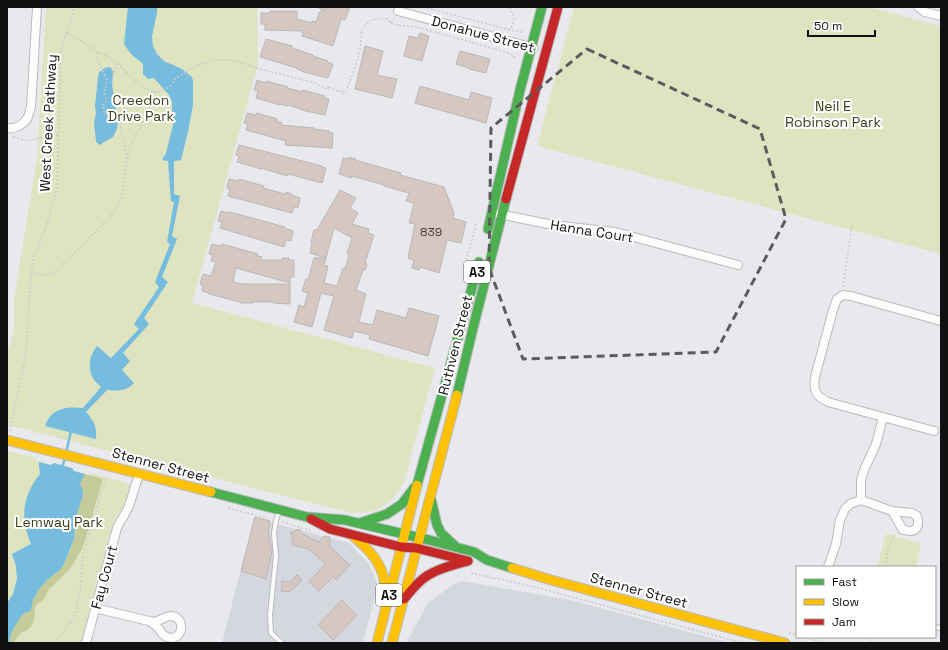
<svg xmlns="http://www.w3.org/2000/svg" width="948" height="650" font-family="'Space Grotesk',sans-serif">
<style>
.built{fill:#d5d7df}
.green{fill:#dfe4c0}
.forest{fill:#c5ca9a}
.water{fill:#75bcde}
.lines{fill:none;stroke-linecap:round;stroke-linejoin:round}
.stream{stroke:#75bcde;stroke-width:2.5}
.building{fill:#d6c7c1;stroke:#b8b8b9;fill-rule:evenodd}
.lane-casing{stroke:#b9babd;stroke-width:6}
.street-casing{stroke:#b9babd;stroke-width:10}
.fast-casing{stroke:#b9babd;stroke-width:11}
.slow-casing{stroke:#b9babd;stroke-width:11}
.jam-casing{stroke:#b9babd;stroke-width:11}
.path{stroke:#cacacb;stroke-width:1.5;stroke-dasharray:2 2;stroke-linecap:butt}
.lane{stroke:#fcfcfc;stroke-width:4}
.street{stroke:#fcfcfc;stroke-width:8}
.fast{stroke:#4caf50;stroke-width:9}
.slow{stroke:#ffc107;stroke-width:9}
.jam{stroke:#c62828;stroke-width:9}
.marked{fill:none;stroke:#5c5c5f;stroke-width:3;stroke-dasharray:8 5;stroke-linejoin:round}
.labels{text-anchor:middle;dominant-baseline:central;stroke-width:4;stroke-linejoin:round;paint-order:stroke}
.number-label{font-size:12px;fill:#423e3e}
.shield{fill:#fff;stroke:#585859;stroke-width:1}
.shield-label{font-size:13px;font-weight:bold;fill:#101012}
.street-label{font-size:14px;fill:#101012;stroke:#fff}
.park-label{font-size:14px;fill:#3b3e17;stroke:#fff}
</style>
<rect width="100%" height="100%" fill="#e8e9ed"/>
<path class="built" d="M254,518L349,543L369,564L378,585L363,643H222Z
M462,581L570,600L730,643H406L428,603L455,583Z"/>
<path class="green" d="M46,7H257L258,64L192,303L435,368L405,479C399,493 388,506 373,511C366,513 358,512 351,513L7,425V356L14,330V299L37,159Z
M574,7H868L941,26V254L537,146Z
M7,451L35,458V460L51,465L54,463L72,468L74,471L89,475L90,473L126,483L131,485V487L127,502L117,515L111,529L81,643H7Z
M886,534L921,543L916,567H877Z"/>
<path class="forest" d="M85,474L103,479L83,547L70,569L54,585L49,589L44,599L35,606C35,614 35,625 27,630C26,631 23,631 21,633C18,635 16,640 13,643H7L9,642L12,631L22,615L25,613L30,611L33,600L39,589L47,580L60,570L65,562L71,548L75,535L77,514L82,499L83,491L80,483Z"/>
<path class="water" d="M128,7H157V13L152,36L153,46L157,54L164,61L182,69L192,77L193,81V105L188,132L181,160L174,161V194L180,196L172,236L177,239L162,277L168,282L144,318L149,324L123,353L130,361L122,370L134,383C127,391 117,391 107,390L86,412C94,421 97,427 96,439L45,426C51,408 67,406 83,408L101,387C99,385 96,382 94,380C87,369 89,356 97,346L111,358L139,329L134,324L159,287L155,282L170,244L167,242L174,202L171,201L168,161L162,160L166,153L174,121L172,111V102L169,95L154,78L148,79L143,74V64L131,54L124,44Z
M110,67L113,71L112,85L118,122L117,129L113,137L99,145L96,141L94,122L96,114L95,106L98,77L99,72L105,68Z
M39,462L51,465L54,463L72,468L74,471L85,474L80,483L83,491V495L77,514L74,539L65,562L61,569L47,580L39,589L33,600L31,609L30,611L25,613L22,615L12,631L9,642L7,643V603L13,594L17,579L16,566L12,554L31,544C20,517 22,497 40,474L39,467Z"/>
<g class="lines">
<path class="stream" d="M66,453L71,431
M62,468L65,458"/>
</g>
<path class="building" d="M317,7H350L345,20L341,19L333,46L302,36L303,31L265,30V24H261V13H270V11H297V19L311,23L312,21L316,22L320,11H325Z
M420,33L429,36L422,61L404,56L409,36L418,38Z
M266,39L292,46V48L313,55V56L328,61L327,62L333,64L328,78L304,72L297,69V68L260,57Z
M365,46L383,51L377,75L397,79L392,98L355,89Z
M460,51L490,59L486,73L469,69V68L456,64Z
M257,80L266,83V81L288,87L287,88L303,92V90L325,96L324,98L329,99L325,115L301,110V109L288,105L287,106L280,104V105L256,98L258,91L254,90Z
M420,86L469,100L471,92L492,98L486,123L415,103Z
M247,113L256,115L257,113L277,119V121L282,123L281,125L314,128V129L329,131V133H333L332,148L285,145L286,141L246,130L248,124L244,123Z
M239,145L322,166V167L326,168L322,183L288,174L287,176L261,168V169L237,162L239,156L236,155Z
M349,157L356,159L355,160L401,173L400,175L444,187L454,213L453,218L466,222L461,243L447,240L439,273L420,267L419,270L412,268L414,260L408,258L415,224L409,223L414,203L406,201L409,193L384,186V185L352,176V178L339,174L343,158L348,159Z
M229,179L238,181L239,179L257,184L264,186L263,188L285,194L286,192L292,194L291,195L300,198L298,208L294,207L292,213L228,196L230,189L227,188Z
M340,190L356,198L350,208L358,213L352,224L369,229L368,233L374,235L365,263L367,264L365,270H363L356,290L366,294L359,322L373,325L377,310L406,318L409,308L439,316L428,356L369,339L370,335L354,331L352,338L324,330L334,296L321,293L312,327L294,322L299,305L304,307L308,293L302,291L306,279L308,280L314,258H325L310,253L312,243L311,242L314,230H317ZM334,228L352,238L347,254L349,255L345,269L343,268L337,286L324,283L328,266L324,265Z
M221,211L230,213V212L285,227L284,228L293,231L291,241L286,240L284,247L220,228L222,222L218,221Z
M212,244L221,246L222,244L258,254L257,256L262,257L261,260H282V258H289V260H294V277H290V283L236,268L233,282L242,284H290V304L273,303V302H253V303H240V302L209,294V293L202,291L203,285L200,284L203,274L211,276L216,262L211,261L213,255L209,254Z
M255,517L270,521L268,531L272,552L266,579L241,571Z
M299,529L302,534L319,542L324,536L330,537V547L350,565L336,580L333,577L319,591L309,582L325,564L309,549L292,545L293,538L290,533Z
M297,575L302,580L290,592L281,591L282,581L290,582Z
M342,600L357,615L333,640L318,625Z"/>
<g class="lines">
<defs>
<path id="lane" d="M279,511L276,521L274,533L276,556L270,615L271,633L282,643
M935,627L940,628"/>
<path id="street" d="M918,7L925,12L941,16
M398,11L534,48
M7,128C15,129 24,125 28,117C29,114 30,110 31,107L37,7
M499,214L553,225L615,232L738,265
M934,431L828,402C816,396 813,391 815,377L833,310L837,299L843,295L851,296L941,321
M861,500L892,511L912,513L917,516C919,522 919,531 910,531C907,531 905,530 903,530L892,511
M828,567L836,544L840,520L845,509L850,504L861,500V480L864,470L872,453L876,444L883,417
M95,608L153,622C160,621 166,616 171,616C187,617 183,643 167,637C163,636 161,632 159,629C156,625 152,623 149,621
M86,643L117,528C120,521 125,515 128,508C133,497 134,485 140,474"/>
<path id="fast" d="M488,229L520,90L542,7
M457,395L474,324L506,199
M417,485L479,262
M211,492L307,517L345,520L429,540L474,552L487,560L512,568
M431,499L437,525L441,533L455,546
M360,523L387,514L402,504L414,488"/>
<path id="slow" d="M7,440L211,492
M352,535C365,546 378,558 383,575C385,582 385,590 387,597
M512,568L551,580L785,643
M377,643L417,485
M392,643L457,395"/>
<path id="jam" d="M506,199L558,7
M311,519L330,529L401,547L416,548L468,561
M404,599C410,592 416,584 424,578C436,569 453,565 468,561"/>
</defs>
<use href="#lane" class="lane-casing"/>
<use href="#street" class="street-casing"/>
<use href="#fast" class="fast-casing"/>
<use href="#slow" class="slow-casing"/>
<use href="#jam" class="jam-casing"/>
<path class="path" d="M423,7L511,30L521,32L523,30
M510,7L514,18L511,30
M391,23C399,26 409,26 417,27L509,53L514,56L515,60
M66,33L75,37L94,50L110,58L118,64L140,85L147,90L154,92H159L164,90L171,85L176,78L194,67L214,60H232L257,68L315,83L326,89H328V86L332,89L340,92L341,90L343,91L342,93L344,94C350,85 357,60 360,49C362,41 359,29 367,23C371,19 379,19 385,18L391,23L394,18
M98,52L97,59L107,80L104,94L107,101L103,105L105,114L119,118H122C123,112 120,111 118,106C112,97 111,73 118,64
M122,118C119,129 121,131 124,141C125,146 125,150 127,155
M13,137L28,141L47,136L59,135
M464,268L477,222
M31,273L47,275L54,273L111,216L120,201L123,192L125,171L128,155L133,140L141,126L151,105L154,92
M843,287L852,225
M10,431L18,393L26,354L31,273L34,255L48,222L57,187L61,49L75,7
M228,508L270,519
M282,522L311,531
M887,567C885,553 889,545 895,533
M471,573L531,586L743,643
M789,633L797,635
M803,637L826,643
M55,643L69,625L76,611L80,590L83,555L106,476
M870,643L872,637"/>
<use href="#lane" class="lane"/>
<use href="#street" class="street"/>
<use href="#fast" class="fast"/>
<use href="#slow" class="slow"/>
<use href="#jam" class="jam"/>
</g>
<path class="marked" d="M587,49L760,129L786,219L716,352L523,359L489,268L491,128Z"/>
<g class="labels">
<g class="number-label">
<text x="431" y="232">839</text>
</g>
<g class="shield">
<rect x="464" y="261" width="26" height="22" rx="3"/>
<rect x="376" y="584" width="26" height="22" rx="3"/>
</g>
<g class="shield-label">
<text x="477" y="272">A3</text>
<text x="389" y="595">A3</text>
</g>
<g class="street-label">
<text transform="translate(483 34) rotate(15)">Donahue Street</text>
<text transform="translate(48 123) rotate(-87)">West Creek Pathway</text>
<text transform="translate(592 231) rotate(9)">Hanna Court</text>
<text transform="translate(455 345) rotate(-76)">Ruthven Street</text>
<text transform="translate(161 465) rotate(15)">Stenner Street</text>
<text transform="translate(104 577) rotate(-75)">Fay Court</text>
<text transform="translate(639 590) rotate(15)">Stenner Street</text>
</g>
<g class="park-label">
<text x="141" y="100">Creedon<tspan x="141" dy="16">Drive Park</tspan></text>
<text x="833" y="106">Neil E<tspan x="833" dy="16">Robinson Park</tspan></text>
<text x="59" y="522">Lemway Park</text>
</g>
</g>
<rect width="948" height="650" fill="none" stroke="#101012" stroke-width="16"/>
<rect x="796" y="566" width="140" height="72" fill="#ffffff" stroke="#9f9fa0"/>
<rect x="804" y="579" width="20" height="6" fill="#4caf50" stroke="#9f9fa0"/>
<text x="832" y="586" font-size="12" fill="#101012">Fast</text>
<rect x="804" y="599" width="20" height="6" fill="#ffc107" stroke="#9f9fa0"/>
<text x="832" y="606" font-size="12" fill="#101012">Slow</text>
<rect x="804" y="619" width="20" height="6" fill="#c62828" stroke="#9f9fa0"/>
<text x="832" y="626" font-size="12" fill="#101012">Jam</text>
<path d="M808 30v6h67v-6" fill="none" stroke="#101012" stroke-width="2"/>
<text x="814" y="30" font-size="12" fill="#101012" stroke="#ffffff" stroke-width="3" paint-order="stroke">50 m</text>
</svg>
